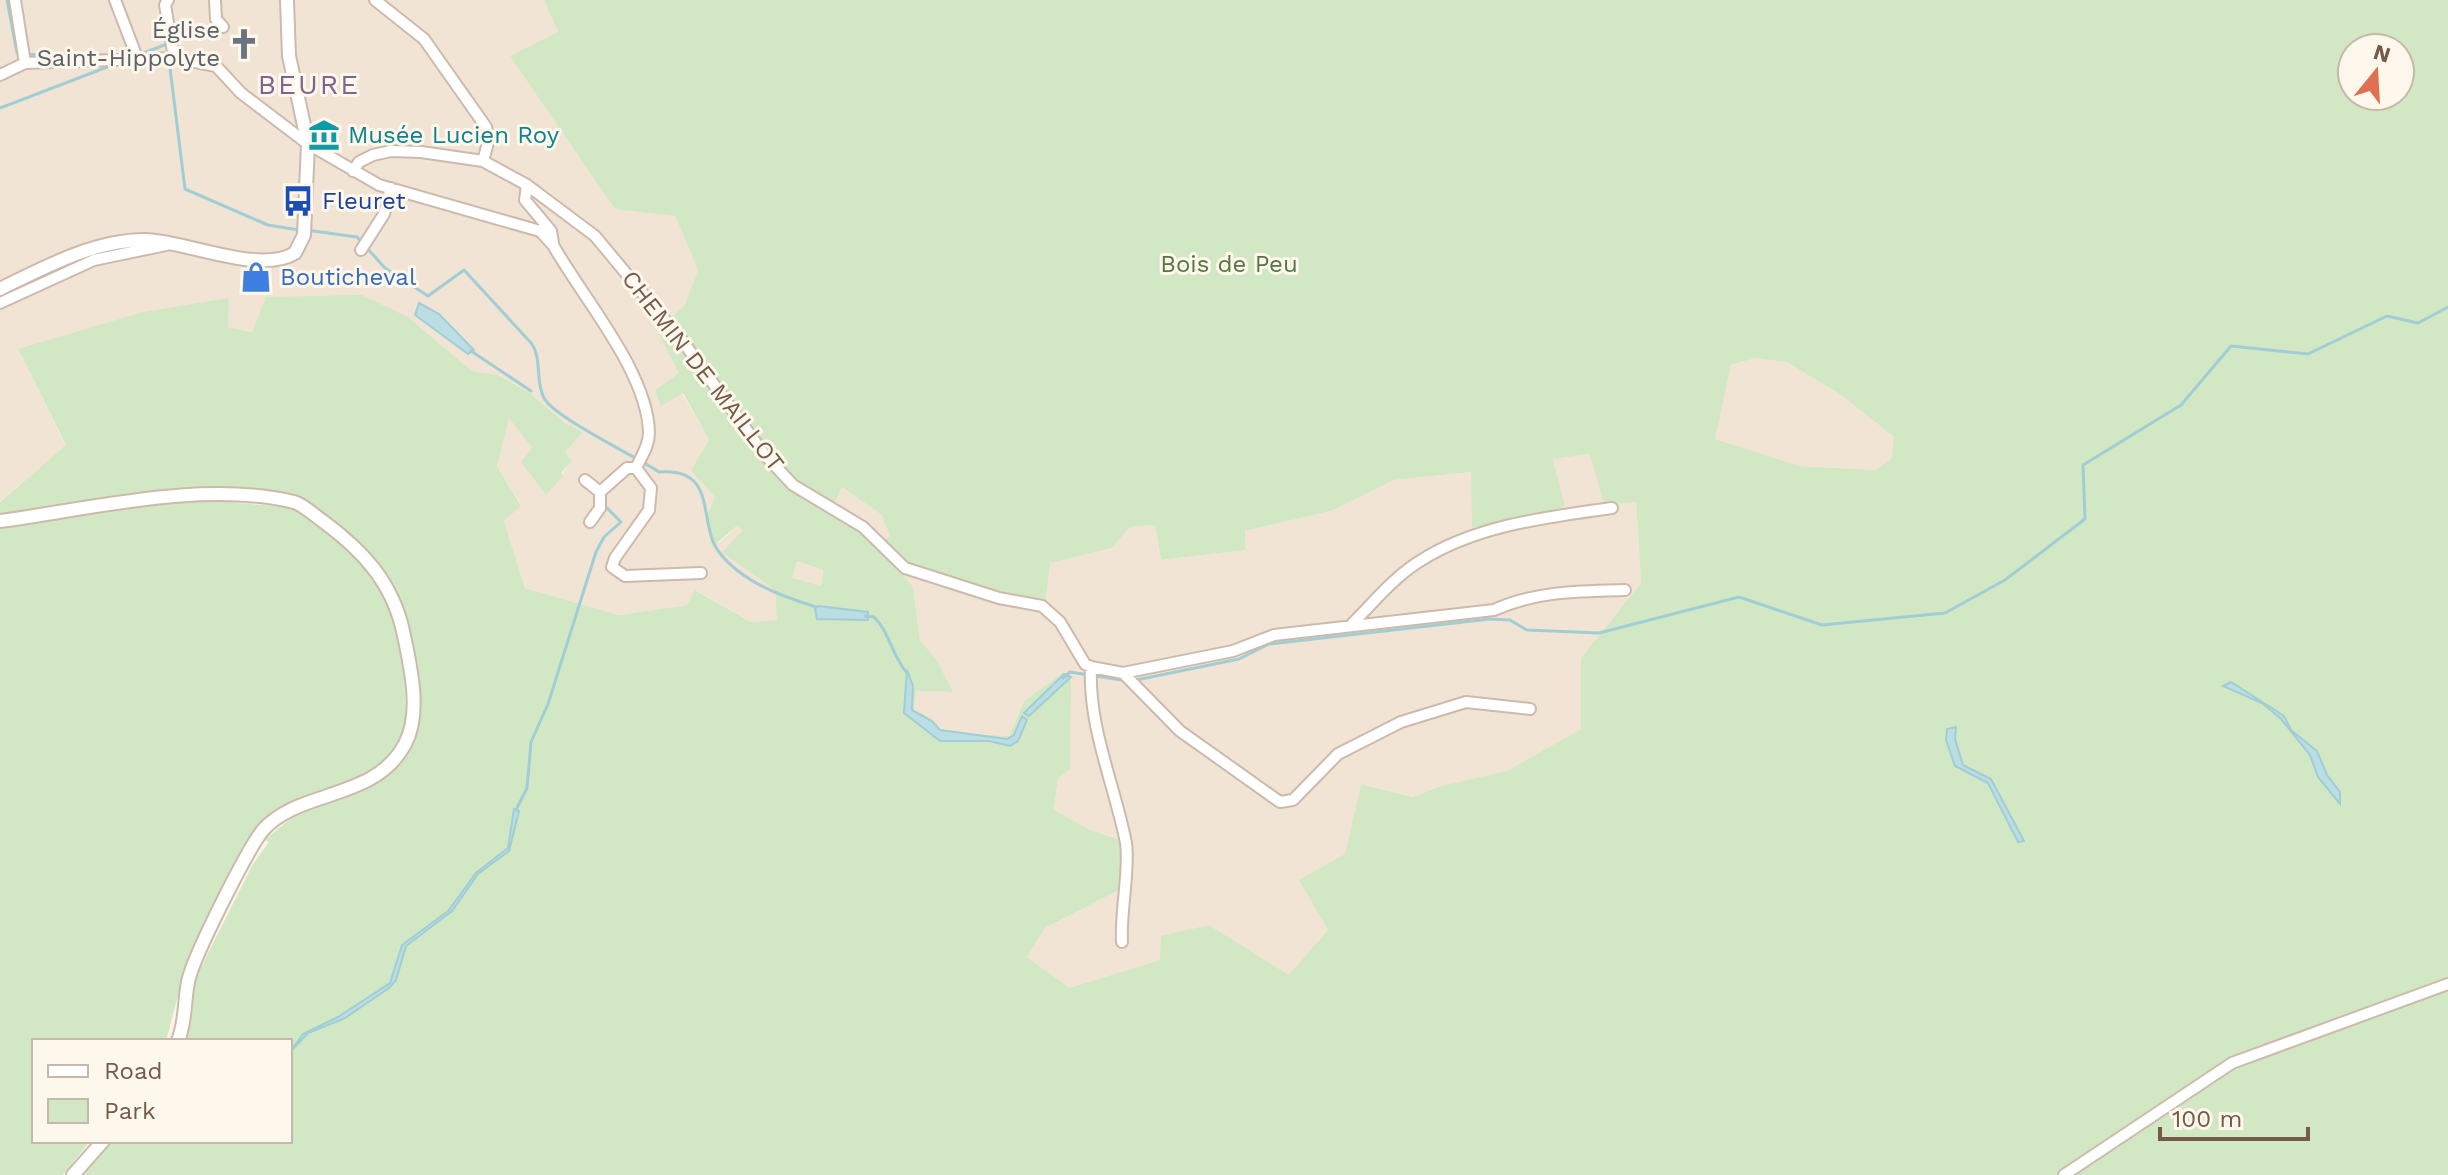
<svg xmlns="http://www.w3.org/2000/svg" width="2448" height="1175" font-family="'Work Sans',sans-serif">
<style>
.residential{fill:#f2e4d4}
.green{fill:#d2e8c4;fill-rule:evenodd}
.water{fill:#badee4;stroke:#a1cdd5;stroke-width:2}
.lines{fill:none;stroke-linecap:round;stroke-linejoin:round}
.stream{stroke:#a1cdd5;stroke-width:3}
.minor-casing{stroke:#ccbaac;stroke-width:14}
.tertiary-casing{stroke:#ccbaac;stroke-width:16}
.minor{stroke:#fff;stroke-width:10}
.tertiary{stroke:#fff;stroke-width:12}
.labels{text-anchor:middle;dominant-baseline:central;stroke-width:6;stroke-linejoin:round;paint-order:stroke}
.worship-label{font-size:24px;fill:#5b616d;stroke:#fef7eb;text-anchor:end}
.culture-label{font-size:24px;fill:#0d838f;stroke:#fef7eb;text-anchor:start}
.transit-label{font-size:24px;fill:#164399;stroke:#fef7eb;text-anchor:start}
.park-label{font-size:24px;fill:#537844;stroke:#fef7eb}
.shop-label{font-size:24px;fill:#366cbe;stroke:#fef7eb;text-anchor:start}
.street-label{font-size:24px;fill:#735a4b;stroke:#fef7eb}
.quarter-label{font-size:28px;letter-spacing:2px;fill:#80638f;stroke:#fef7eb}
</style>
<rect width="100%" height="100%" fill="#fbf3e5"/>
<path class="residential" d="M0,0H544L558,32L510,57L675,216L698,270L684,306L656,329L680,373L682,393L709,440L715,497L706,517L719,543L738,525L797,561L823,570L817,619L751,622L696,590L687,605L619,615L525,588L504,521L521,505L497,466L509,417L532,448L546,495L572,461L565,452L582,432L565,423L530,393L498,375L472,371L408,317L252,332L228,327L229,298L18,349L66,446L0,501Z
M1756,358L1786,362L1841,395L1894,437L1891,459L1876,470L1800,466L1714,439L1731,365Z
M1590,454L1636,502L1641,583L1581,658V729L1507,772L1441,786L1413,797L1361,784L1328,930L1289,976L1209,925L1160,960L1070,989L1026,956L1045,928L1119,890L1120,839L1088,829L1054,811L1058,778L1024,700L1009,736L945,732L913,710L915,690L952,692L936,659L920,640L913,587L879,544L831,512L842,487L883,515L890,536L885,539L912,566L1044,604L1049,563L1112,548L1130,527L1155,525L1161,560L1246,550L1245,531L1331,511L1394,480L1471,472L1473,528L1564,507L1553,458Z"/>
<path class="green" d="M544,0H2448V1175H83L113,1141H290V1041H186L195,979L253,864L269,842L264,840L294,816L363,790L392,769L409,750L417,721L404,616L387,574L355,539L298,498L195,487L0,516V502L66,445L18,349L143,312L229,298L228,327L252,332L266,297L362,295L408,317L472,371L498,375L530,393L565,423L583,432L565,452L572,461L561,473L563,476L546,495L521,462L532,448L509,418L497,466L521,506L504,521L525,588L619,615L687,605L695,590L751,622L777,620L775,590L722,552L743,530L738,525L712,547L706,517L715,497L691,470L709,440L683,393L661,406L655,390L679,373L656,329L684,306L698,270L675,216L615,209L510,56L558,32ZM2352,48H2400V96H2352ZM1756,358L1786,362L1841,395L1894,437L1891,459L1876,470L1800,466L1715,439L1731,365ZM1590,454L1604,505L1636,502L1641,583L1581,658V729L1507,771L1441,786L1413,797L1361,784L1345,854L1299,880L1328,930L1289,975L1209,925L1161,936L1160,960L1070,988L1027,957L1045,928L1119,890L1121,840L1088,829L1054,810L1058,778L1070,769L1071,681L1063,673L1024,701L1009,736L945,732L914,710L916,691L953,692L936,659L920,640L913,587L879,544L831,512L842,487L882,515L890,536L884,540L912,566L1045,604L1050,563L1112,548L1130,527L1155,525L1161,560L1246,550L1245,531L1331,511L1394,480L1471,472L1472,528L1565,507L1553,459ZM797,561L823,570L821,586L792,578Z
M195,499L294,508L348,547L378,580L394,619L404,667L406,720L399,744L385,760L357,781L252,837L188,957L166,1041H34V1141H90L63,1175H0V527Z"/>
<path class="water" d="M419,303L439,314L474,350L468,354L415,315Z
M818,606L868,612V620L817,619L815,609Z
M907,670L913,686L912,710L932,721L940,730L1007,739L1014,735L1022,716L1027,720L1018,741L1010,746L989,741H940L904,713Z
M1064,674L1071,677L1029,716L1024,713Z
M2231,682L2284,716L2291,730L2317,751L2327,775L2340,792V804L2318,777L2310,755L2281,719L2262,703L2223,686Z
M1956,727L1955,739L1963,765L1991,779L2024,841L2018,842L1988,783L1955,766L1946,740L1947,729Z
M514,809L519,811L509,851L478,874L452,911L406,946L396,980L389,988L345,1018L308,1033L290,1052L303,1034L338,1017L390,983L402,945L448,911L476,873L508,848Z"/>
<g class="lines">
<path class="stream" d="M7,0L17,53L49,56L77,53
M141,54L167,44
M169,60L185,189L268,225L299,230
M0,108L115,64
M306,230L357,237L385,268L428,296L464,270L532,344C542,359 535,381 544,398C555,418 635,456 659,472C719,467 697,523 719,552C742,582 781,596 816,607
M471,351L531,391
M865,616L874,617C889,631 892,656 907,673
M1063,678L1070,672L1128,681
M1136,680L1239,659L1269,644L1490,619L1510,620L1527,630L1599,633L1739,597L1822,625L1945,613L2005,580L2085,519L2083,465L2181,405L2231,346L2308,354L2387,316L2418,323L2448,307
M516,810L527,788L531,742L548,704L596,552L604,537L621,522L606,507"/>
<defs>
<path id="minor" d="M15,0L25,63
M115,0L138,60
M168,0L165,5L174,58
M215,0L216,19L223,27
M375,0L424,39L486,127L489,139L483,161
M0,75L25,63L174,58L216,66L241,93L308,144L379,185L540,231L553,245C582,297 648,372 649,433C649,446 641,457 636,468L651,488L649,510L615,558L612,567L625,576L701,573
M353,171L359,162L373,155L391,151L421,152L483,161L527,185L595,236L684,343L764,454L793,485L863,527L905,568L999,598L1042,606L1060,622L1085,664L1091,667L1123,673L1233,651L1274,635L1494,610C1536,591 1580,591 1625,590
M527,185L525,200L551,231L553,243
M361,250L384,214L391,188
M0,303L94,260L166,245
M585,480L600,492
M590,522L600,508V492L627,468H636
M1352,624C1374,602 1394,577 1420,561C1476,525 1548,517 1612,508
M1091,667C1088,727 1115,786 1126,843C1130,869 1120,913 1122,942
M1123,673L1180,731L1280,802L1293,800L1338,754L1401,722L1466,702L1530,709
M2064,1175L2232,1063L2448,984"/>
<path id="tertiary" d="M0,289C45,267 94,240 145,240C187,241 259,275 295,253L304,235L308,144L289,56L287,0
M0,521C91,509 203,480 294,502C304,505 315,516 324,522C363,551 392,582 403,631C410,664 422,713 405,744C375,801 299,789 263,830C248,848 192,959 188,982C184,1002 186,1021 178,1041
M73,1175L103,1141"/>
</defs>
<use href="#minor" class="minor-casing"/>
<use href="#tertiary" class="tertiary-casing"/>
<use href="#minor" class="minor"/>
<use href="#tertiary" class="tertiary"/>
</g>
<defs>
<symbol id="church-bare" viewBox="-9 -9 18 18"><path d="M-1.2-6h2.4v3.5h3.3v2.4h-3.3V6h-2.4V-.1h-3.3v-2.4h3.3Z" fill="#6b7280" stroke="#fef7eb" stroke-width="2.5" paint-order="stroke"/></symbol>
<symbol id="museum-bare" viewBox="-9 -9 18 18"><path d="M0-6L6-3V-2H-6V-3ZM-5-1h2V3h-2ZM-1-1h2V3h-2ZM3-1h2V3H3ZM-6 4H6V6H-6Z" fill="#0f9aa8" stroke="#fef7eb" stroke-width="2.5" paint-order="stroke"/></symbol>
<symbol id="bus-bare" viewBox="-9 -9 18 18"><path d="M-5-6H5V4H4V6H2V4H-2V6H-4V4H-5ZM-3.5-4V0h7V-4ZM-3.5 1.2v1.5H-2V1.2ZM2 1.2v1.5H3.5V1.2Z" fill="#1a4fb4" stroke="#fef7eb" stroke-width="2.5" paint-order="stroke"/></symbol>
<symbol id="shop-bare" viewBox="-9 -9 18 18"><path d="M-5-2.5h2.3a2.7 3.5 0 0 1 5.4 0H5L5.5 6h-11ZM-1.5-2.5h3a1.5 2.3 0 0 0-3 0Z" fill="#3f7fe0" stroke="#fef7eb" stroke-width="2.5" paint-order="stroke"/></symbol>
</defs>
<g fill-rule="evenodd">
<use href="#church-bare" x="222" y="22" width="44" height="44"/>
<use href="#museum-bare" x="302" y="113" width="44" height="44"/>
<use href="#bus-bare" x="276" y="179" width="44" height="44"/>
<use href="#shop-bare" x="234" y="255" width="44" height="44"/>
</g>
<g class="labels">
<g class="worship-label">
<text x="220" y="30">Église<tspan x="220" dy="28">Saint-Hippolyte</tspan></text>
</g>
<g class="culture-label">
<text x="348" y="135">Musée Lucien Roy</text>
</g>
<g class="transit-label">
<text x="322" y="201">Fleuret</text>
</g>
<g class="park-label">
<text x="1229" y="264">Bois de Peu</text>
</g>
<g class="shop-label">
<text x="280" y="277">Bouticheval</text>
</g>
<g class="street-label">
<text transform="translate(703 371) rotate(52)">CHEMIN DE MAILLOT</text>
</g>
<g class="quarter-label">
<text x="309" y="84">BEURE</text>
</g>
</g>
<rect x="32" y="1039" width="260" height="104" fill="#fef7eb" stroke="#c6b8ab" stroke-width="2"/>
<rect x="48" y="1065" width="40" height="12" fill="#ffffff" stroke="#c6b8ab" stroke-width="2"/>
<text x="104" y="1079" font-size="24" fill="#735a4b">Road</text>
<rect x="48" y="1099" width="40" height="24" fill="#d2e8c4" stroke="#c6b8ab" stroke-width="2"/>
<text x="104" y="1119" font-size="24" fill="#735a4b">Park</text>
<g transform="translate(2376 72) rotate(18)"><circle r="38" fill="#fef7eb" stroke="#c6b8ab" stroke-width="2"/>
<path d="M0-6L14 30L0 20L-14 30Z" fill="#df7050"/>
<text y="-12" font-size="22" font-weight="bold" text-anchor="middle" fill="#735a4b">N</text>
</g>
<path d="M2160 1127v12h148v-12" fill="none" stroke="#735a4b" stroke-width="4"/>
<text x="2172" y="1127" font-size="24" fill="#735a4b" stroke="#fef7eb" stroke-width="6" paint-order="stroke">100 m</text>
</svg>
